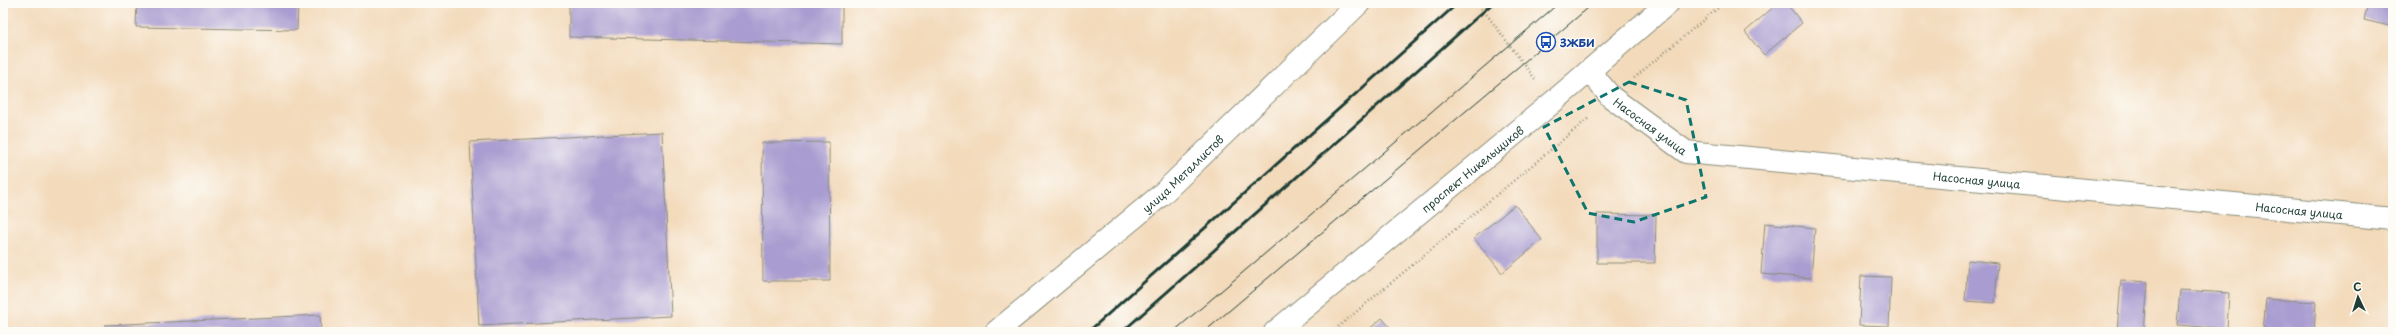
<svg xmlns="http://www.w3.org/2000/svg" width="2396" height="335" font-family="'Playpen Sans',sans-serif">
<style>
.building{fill:#a99cd0}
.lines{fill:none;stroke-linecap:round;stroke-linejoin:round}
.street-casing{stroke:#898c78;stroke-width:24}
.secondary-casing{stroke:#898c78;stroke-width:24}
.path{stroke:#898c78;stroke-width:2.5;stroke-dasharray:1 3;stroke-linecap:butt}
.street{stroke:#fff;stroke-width:22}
.secondary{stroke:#fff;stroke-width:22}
.tram{stroke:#1f3d34;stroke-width:1}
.rail{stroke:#1f3d34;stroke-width:3}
.marked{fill:none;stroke:#0f766e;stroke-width:3;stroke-dasharray:8 5;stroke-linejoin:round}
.labels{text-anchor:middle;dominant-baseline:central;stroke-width:3;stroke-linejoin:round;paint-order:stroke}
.transit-label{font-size:11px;font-weight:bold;fill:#164399;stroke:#fdfcf7;text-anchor:start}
.street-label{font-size:11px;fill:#1f3d34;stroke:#fdfcf7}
</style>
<rect width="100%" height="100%" fill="#fdfcf7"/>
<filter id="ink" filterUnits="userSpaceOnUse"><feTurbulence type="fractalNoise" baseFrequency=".025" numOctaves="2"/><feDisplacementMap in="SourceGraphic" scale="8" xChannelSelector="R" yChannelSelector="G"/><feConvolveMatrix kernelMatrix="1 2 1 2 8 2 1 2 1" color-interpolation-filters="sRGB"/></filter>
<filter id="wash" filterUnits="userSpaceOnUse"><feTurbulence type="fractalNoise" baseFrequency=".012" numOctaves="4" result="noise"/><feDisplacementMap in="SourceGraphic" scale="16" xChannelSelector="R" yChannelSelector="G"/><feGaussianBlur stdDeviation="0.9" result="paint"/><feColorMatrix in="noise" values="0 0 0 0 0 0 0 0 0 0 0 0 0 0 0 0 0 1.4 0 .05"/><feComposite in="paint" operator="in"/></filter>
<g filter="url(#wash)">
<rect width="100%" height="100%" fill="#f3dabb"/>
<g id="blocks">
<path class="building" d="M137,3H298L297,30L136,27Z
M569,3H842V44L569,37Z
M1778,3H1786L1802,23L1764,55L1745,32Z
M2368,3H2393V27L2364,20Z
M662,132L671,316L479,326L470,142Z
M829,142L830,281H763L762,143Z
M1515,205L1542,240L1502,273L1474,238Z
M1597,214L1656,215L1655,263H1597Z
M1765,223L1815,228L1811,278L1761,274Z
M1968,260L1998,263L1995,303L1965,301Z
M1861,276L1891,277L1889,326L1859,325Z
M2121,280L2148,282L2144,332H2117Z
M2180,290L2229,293L2227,329L2177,325Z
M2266,299L2316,302L2314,332H2263Z
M320,315L321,332H105V325Z
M1382,318L1394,332H1366Z"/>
</g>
</g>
<g filter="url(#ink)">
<use href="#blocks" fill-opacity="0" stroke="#898c78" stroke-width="1"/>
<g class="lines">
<defs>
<g id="street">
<path id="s1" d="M1589,71L1611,97L1686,152L2393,219"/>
</g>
<g id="secondary">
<path id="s2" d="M996,332L1161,195L1359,3"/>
<path id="s3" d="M1275,332L1553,102L1668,3"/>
</g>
</defs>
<use href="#street" class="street-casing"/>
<use href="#secondary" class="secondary-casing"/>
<path class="path" d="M1475,3L1484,11L1535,79
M1634,78L1724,3
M1332,332L1590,117"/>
<use href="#street" class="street"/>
<use href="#secondary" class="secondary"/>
<path class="tram" d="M1173,332L1559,3
M1204,332L1594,3"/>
<path class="rail" d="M1088,332L1458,3
M1122,332L1493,3"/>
</g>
</g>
<path class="marked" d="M1629,82L1686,100L1706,197L1634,222L1588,213L1544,127Z"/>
<defs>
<symbol id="bus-ring" viewBox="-11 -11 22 22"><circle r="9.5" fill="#fdfcf7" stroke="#1a4fb4" stroke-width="1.5"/><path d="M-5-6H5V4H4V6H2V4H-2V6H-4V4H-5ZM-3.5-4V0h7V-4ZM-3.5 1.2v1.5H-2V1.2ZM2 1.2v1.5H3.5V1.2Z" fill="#1a4fb4"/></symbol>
</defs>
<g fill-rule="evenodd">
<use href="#bus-ring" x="1535" y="31" width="22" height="22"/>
</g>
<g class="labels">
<g class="transit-label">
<text x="1560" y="42">ЗЖБИ</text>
</g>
<g class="street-label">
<text stroke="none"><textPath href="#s1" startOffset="83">Насосная улица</textPath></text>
<text stroke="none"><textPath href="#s3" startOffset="256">проспект Никельщиков</textPath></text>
<text stroke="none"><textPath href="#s2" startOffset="245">улица Металлистов</textPath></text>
<text stroke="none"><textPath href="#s1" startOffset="419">Насосная улица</textPath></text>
<text stroke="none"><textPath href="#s1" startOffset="743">Насосная улица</textPath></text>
</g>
</g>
<rect width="2396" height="335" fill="none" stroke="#fdfcf7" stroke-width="16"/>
<g transform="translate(2358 297) rotate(356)" stroke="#fdfcf7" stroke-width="3" paint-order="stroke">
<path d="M0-3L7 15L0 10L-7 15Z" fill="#1f3d34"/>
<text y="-6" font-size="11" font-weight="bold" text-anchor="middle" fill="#1f3d34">С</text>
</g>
</svg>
